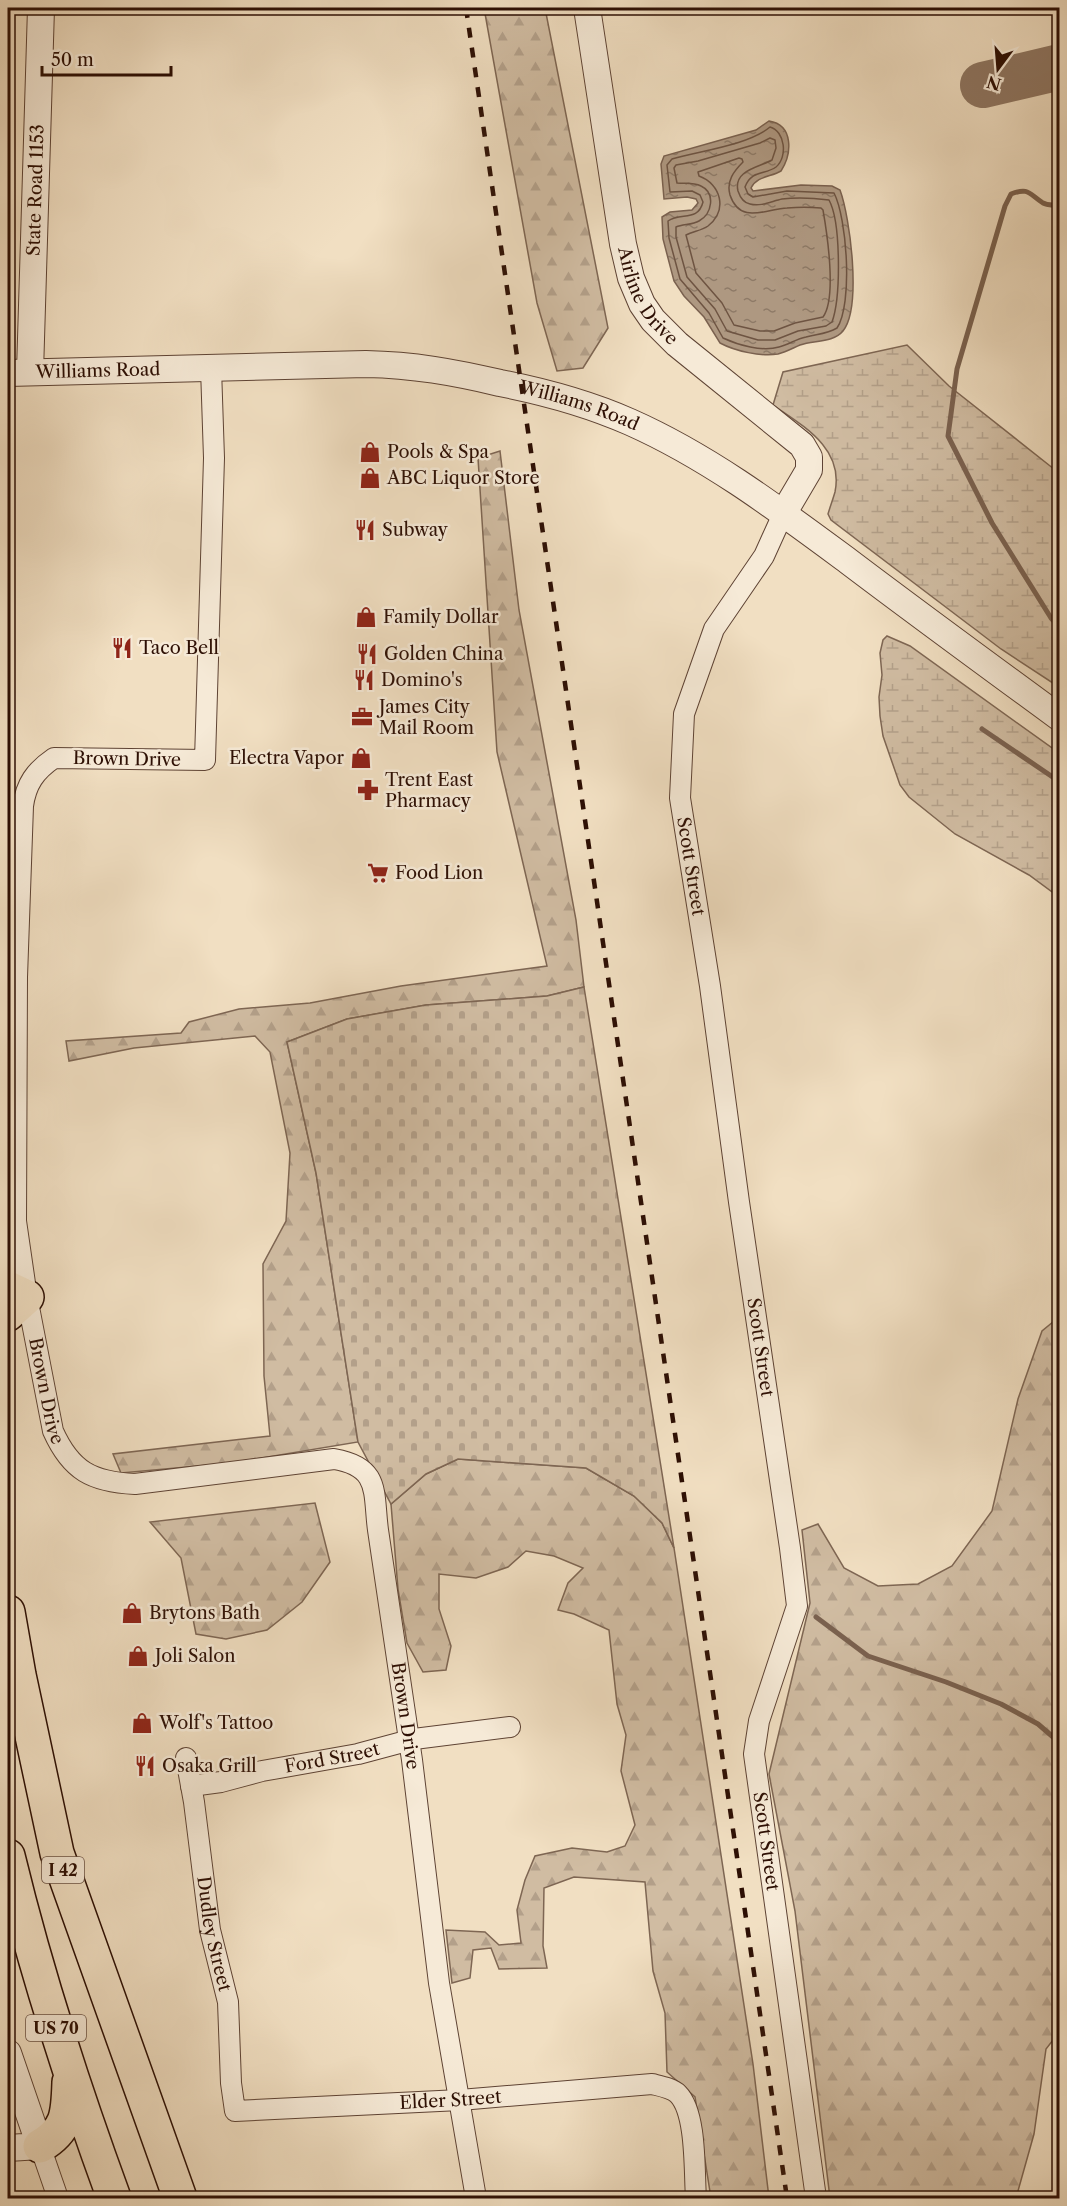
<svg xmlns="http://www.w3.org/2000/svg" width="1067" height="2206" font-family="'Libre Caslon Text',serif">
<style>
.forest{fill:url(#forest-firs);stroke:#7e6653;stroke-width:1.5}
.wetland{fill:url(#wetland-marsh);stroke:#7e6653;stroke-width:1.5}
.cemetery{fill:url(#cemetery-stones);stroke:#7e6653;stroke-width:1.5}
.water{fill:url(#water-ripples);stroke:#7a614f;stroke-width:1.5}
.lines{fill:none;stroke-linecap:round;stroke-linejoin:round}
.shore{stroke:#6e5442;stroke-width:1.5}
.stream{stroke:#7a614f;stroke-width:5}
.taxiway{stroke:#8f7763;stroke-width:46}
.minor-casing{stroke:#5e4334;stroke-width:22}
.tertiary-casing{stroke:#5e4334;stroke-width:28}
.motorway-casing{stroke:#2d0f04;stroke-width:36}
.minor{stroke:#f6ead7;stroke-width:20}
.tertiary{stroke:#f6ead7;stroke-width:26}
.motorway{stroke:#f1dfc2;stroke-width:33}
.rail{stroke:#2d0f04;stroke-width:4.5;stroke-dasharray:10 10;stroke-linecap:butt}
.labels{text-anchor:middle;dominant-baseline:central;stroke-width:5;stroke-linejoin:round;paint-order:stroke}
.shield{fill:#f6ead7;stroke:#695143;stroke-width:1.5}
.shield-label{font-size:16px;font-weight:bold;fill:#2d0f04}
.street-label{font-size:18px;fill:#2d0f04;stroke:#f6ead7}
.poi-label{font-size:18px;fill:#2d0f04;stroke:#f6ead7;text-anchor:start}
</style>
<defs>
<pattern id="forest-firs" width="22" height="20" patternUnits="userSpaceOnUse" patternTransform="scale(1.5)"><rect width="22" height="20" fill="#d0bca2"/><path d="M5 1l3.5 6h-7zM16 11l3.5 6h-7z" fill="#b3a08a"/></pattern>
<pattern id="wetland-marsh" width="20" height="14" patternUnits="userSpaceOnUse" patternTransform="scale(1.5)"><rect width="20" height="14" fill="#d0bca2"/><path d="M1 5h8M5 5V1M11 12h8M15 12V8" fill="none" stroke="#b3a08a"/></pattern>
<pattern id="cemetery-stones" width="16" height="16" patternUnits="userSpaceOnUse" patternTransform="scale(1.5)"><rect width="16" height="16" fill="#d0bca2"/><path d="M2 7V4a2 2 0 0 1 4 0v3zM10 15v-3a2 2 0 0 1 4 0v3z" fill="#b3a08a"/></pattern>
<pattern id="water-ripples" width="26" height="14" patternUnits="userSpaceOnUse" patternTransform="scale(1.5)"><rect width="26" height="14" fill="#ae9881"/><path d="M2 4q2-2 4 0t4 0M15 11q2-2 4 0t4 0" fill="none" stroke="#8e7a67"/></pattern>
</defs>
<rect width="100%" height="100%" fill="#f1dfc2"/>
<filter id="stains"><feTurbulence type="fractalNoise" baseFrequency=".00333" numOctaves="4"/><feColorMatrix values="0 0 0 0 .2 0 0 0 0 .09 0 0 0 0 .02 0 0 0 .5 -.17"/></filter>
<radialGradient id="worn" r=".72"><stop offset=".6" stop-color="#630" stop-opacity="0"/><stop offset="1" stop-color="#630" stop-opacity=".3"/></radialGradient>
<path class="forest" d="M484,8H545L608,328L583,368L557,371L537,303Z
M500,451L519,610L576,920L584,987L547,996L426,1005L347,1019L287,1042L316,1173L358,1442L231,1463L121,1473L113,1454L270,1436L264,1376L263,1264L286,1221L290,1153L270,1052L255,1036L134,1048L69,1061L66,1041L181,1033L189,1022L239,1009L310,1003L401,986L547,966L497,752L478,458Z
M1059,1317L1060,2031L1046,2049L1034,2134L1016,2198H830L795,1911L769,1774L810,1603L802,1530L818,1524L844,1568L878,1586L918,1584L952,1566L992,1511L1018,1399L1042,1331Z
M458,1459L586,1468L634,1496L662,1523L674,1548L753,2064L769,2198H711L695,2097L667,2072L665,2013L653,1971L645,1882L574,1877L544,1888L543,1946L547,1968L499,1969L491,1948L473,1950L470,1978L452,1983L446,1930L485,1932L499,1945L521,1943L517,1910L525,1880L535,1856L572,1848L607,1852L625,1846L635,1825L621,1771L626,1735L617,1704L609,1630L574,1614L558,1610L568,1583L583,1568L554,1556L526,1551L508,1567L476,1578L439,1574V1609L451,1646L446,1670L423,1672L407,1643L398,1589L391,1504L426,1474Z
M315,1503L330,1562L302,1602L267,1630L226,1639L196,1634L181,1558L150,1522Z"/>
<path class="wetland" d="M907,345L949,386L1059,473V687L1001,649L831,520L828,514C830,507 833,499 835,492C844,448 803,426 773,405L783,372Z
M887,636L910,646L1059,753V897L1029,875L955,834L909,797L900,785L883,736L880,716L879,697L882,675L880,653L883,640Z"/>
<path class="cemetery" d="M584,987L674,1548L662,1523L634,1496L586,1468L458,1459L426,1474L391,1504L358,1442L316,1173L287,1042L347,1019L426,1005L547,996Z"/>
<path class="water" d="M769,121C794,125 792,154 781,171C771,177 757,176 751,188L753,191L801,185L832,186L840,190C850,217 862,307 843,331C833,343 814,340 800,345C793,348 786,352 778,354C761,357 735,351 720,343L704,317L684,296L674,281L663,239L662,217L670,212L692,210L698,203L696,199L687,197L664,199L661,164L664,156L756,130Z"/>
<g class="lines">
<path class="shore" d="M770,127C785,131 788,157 776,167C765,175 751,170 745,187L748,194L753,197L787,191L834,193C847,218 853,304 837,328C827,334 817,334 806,337C796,339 788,345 779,347C762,352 738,345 723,338L709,313L680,279L669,238L668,221C681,212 698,222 703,202L700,195L692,191L670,192L667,165L672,159C699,151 749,145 770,127Z
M770,138L775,140L776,148L772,160C760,167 733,170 738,191C740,197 744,203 750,204C761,207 772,201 782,199C797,197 814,198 829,200C841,222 841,297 832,322L826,326L798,331L775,340H758L727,331L715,309L687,277L676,237V227C683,224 692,225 699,221C712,214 716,193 701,186C693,182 685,184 677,183L674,168L676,165L698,161L760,143Z
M739,158L742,159L743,162C734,171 726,181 730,195C740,225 766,209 787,208C798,207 810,207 821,208L823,210C827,233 837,298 823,317L795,323L774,331H760L734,325L722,303L696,273L686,235C693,231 701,231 708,226C728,210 721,184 699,176L698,172Z"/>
<path class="stream" d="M1060,202L1058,206C1052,205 1047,205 1043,203C1029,194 1029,187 1011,194L1005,206L957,369L948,436L992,523L1051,618L1060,628
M982,729L1060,782
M816,1617L868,1656L946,1682L1001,1704L1038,1724L1060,1743"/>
<path class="taxiway" d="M983,85L1060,67"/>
<defs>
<g id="minor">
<path id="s1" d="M211,368L214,458L205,760L54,758C35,771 26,784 23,806L17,977L16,1221L27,1297L53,1431C71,1471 92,1482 135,1484L334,1459C381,1467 373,1493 378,1530L412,1760L439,1983L476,2198"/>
<path id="s2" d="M783,514L764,556L714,629L684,714L680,798L710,986L739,1202L790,1548L797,1606L759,1721L754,1754L816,2198"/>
<path id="s3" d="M186,1758L194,1802L210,1930L228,2002L231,2083L235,2111L460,2100L652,2084C660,2086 672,2088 678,2094C697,2113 694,2172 696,2198"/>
<path id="s4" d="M191,1786L221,1782L262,1771L358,1754L414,1739L510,1727"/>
<path d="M40,2146L58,2198"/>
</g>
<g id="tertiary">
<path id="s5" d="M587,8L623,244L631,278L642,304L653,320L677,344L802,445L809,457V470L783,514"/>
<path id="s6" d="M30,372L41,8"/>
<path id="s7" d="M8,373L366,364C414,365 453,372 500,383C546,392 587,403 630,422C709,457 779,510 848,561C918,614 989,666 1060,718"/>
<path d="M8,2053L40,2146L8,2148"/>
</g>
<path id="motorway" d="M8,1288L27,1297L8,1314
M8,1612L19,1675L57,1853L180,2198
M8,1856C36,1972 73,2086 114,2198
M40,2146C68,2130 68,2113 69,2082"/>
</defs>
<use href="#minor" class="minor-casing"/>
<use href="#tertiary" class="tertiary-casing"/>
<use href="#motorway" class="motorway-casing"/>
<use href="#minor" class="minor"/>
<use href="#tertiary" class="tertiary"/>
<use href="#motorway" class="motorway"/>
<path class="rail" d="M466,8L787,2198"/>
</g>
<defs>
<symbol id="shop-bare" viewBox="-9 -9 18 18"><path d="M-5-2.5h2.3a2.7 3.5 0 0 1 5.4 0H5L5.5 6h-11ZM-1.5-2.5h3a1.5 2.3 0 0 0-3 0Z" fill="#8f2418" stroke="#f6ead7" stroke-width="2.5" paint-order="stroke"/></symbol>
<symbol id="restaurant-bare" viewBox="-9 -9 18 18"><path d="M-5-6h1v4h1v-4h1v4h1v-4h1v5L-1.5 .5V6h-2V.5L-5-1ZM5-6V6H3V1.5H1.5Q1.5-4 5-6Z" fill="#8f2418" stroke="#f6ead7" stroke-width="2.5" paint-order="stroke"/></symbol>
<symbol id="office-bare" viewBox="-9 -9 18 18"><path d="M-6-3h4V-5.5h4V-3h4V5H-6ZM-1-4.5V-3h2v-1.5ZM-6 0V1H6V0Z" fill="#8f2418" stroke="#f6ead7" stroke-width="2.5" paint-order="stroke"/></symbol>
<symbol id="pharmacy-bare" viewBox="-9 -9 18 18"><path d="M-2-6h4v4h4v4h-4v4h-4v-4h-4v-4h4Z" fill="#8f2418" stroke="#f6ead7" stroke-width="2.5" paint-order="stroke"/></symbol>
<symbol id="supermarket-bare" viewBox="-9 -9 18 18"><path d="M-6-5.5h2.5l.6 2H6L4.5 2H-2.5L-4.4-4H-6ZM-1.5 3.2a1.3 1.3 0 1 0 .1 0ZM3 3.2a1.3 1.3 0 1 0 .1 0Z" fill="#8f2418" stroke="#f6ead7" stroke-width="2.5" paint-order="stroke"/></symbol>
</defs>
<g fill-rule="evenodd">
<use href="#shop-bare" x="355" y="437" width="30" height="30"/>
<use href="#shop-bare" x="355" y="463" width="30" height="30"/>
<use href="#restaurant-bare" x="350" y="515" width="30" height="30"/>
<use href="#shop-bare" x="351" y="602" width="30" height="30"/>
<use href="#restaurant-bare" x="107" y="633" width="30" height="30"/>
<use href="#restaurant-bare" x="352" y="639" width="30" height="30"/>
<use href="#restaurant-bare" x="349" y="665" width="30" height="30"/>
<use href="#office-bare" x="347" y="702" width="30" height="30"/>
<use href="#shop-bare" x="346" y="743" width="30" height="30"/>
<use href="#pharmacy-bare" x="353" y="775" width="30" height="30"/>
<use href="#supermarket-bare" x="363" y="858" width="30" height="30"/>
<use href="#shop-bare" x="117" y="1598" width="30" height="30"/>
<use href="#shop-bare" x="123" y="1641" width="30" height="30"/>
<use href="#shop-bare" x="127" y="1708" width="30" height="30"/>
<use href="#restaurant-bare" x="130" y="1751" width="30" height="30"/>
</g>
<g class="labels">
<g class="shield">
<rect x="42" y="1857" width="42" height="26" rx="4.5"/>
<rect x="26" y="2015" width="60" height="26" rx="4.5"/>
</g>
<g class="shield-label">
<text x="63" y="1870">I 42</text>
<text x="56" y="2028">US 70</text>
</g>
<g class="street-label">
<text stroke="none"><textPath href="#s6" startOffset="182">State Road 1153</textPath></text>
<text stroke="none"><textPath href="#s5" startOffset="297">Airline Drive</textPath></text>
<text stroke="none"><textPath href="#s7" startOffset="90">Williams Road</textPath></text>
<text stroke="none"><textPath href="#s7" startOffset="576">Williams Road</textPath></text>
<text transform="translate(127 759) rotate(1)">Brown Drive</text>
<text stroke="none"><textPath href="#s2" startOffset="378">Scott Street</textPath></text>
<text stroke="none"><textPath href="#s2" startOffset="864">Scott Street</textPath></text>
<text stroke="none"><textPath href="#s1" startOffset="1190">Brown Drive</textPath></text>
<text stroke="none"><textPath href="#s1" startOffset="1818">Brown Drive</textPath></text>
<text stroke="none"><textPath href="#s4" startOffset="144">Ford Street</textPath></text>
<text stroke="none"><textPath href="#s2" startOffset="1368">Scott Street</textPath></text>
<text stroke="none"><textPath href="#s3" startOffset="178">Dudley Street</textPath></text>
<text stroke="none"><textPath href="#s3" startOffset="573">Elder Street</textPath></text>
</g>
<g class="poi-label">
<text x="387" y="452">Pools &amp; Spa</text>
<text x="387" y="478">ABC Liquor Store</text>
<text x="382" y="530">Subway</text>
<text x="383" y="617">Family Dollar</text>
<text x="139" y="648">Taco Bell</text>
<text x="384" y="654">Golden China</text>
<text x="381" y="680">Domino's</text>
<text x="379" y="707">James City<tspan x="379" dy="21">Mail Room</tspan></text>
<text x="344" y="758" text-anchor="end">Electra Vapor</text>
<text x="385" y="780">Trent East<tspan x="385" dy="21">Pharmacy</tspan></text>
<text x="395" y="873">Food Lion</text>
<text x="149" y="1613">Brytons Bath</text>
<text x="155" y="1656">Joli Salon</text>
<text x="159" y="1723">Wolf's Tattoo</text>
<text x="162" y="1766">Osaka Grill</text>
</g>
</g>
<rect width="1067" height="2206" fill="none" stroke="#f1dfc2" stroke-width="30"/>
<rect x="9" y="9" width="1049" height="2188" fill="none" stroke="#2d0f04" stroke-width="3"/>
<rect x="15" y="15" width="1037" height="2176" fill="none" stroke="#2d0f04" stroke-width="1.5"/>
<g transform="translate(998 69) rotate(196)" stroke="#f6ead7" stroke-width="4.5" paint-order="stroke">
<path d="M0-4.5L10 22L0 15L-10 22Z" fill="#2d0f04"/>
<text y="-9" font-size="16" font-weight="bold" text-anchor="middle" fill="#2d0f04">N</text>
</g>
<path d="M42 66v9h129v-9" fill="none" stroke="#2d0f04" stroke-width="3"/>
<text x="51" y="66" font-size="18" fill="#2d0f04" stroke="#f6ead7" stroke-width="4.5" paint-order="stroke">50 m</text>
<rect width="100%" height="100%" filter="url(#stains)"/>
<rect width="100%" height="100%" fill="url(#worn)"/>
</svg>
